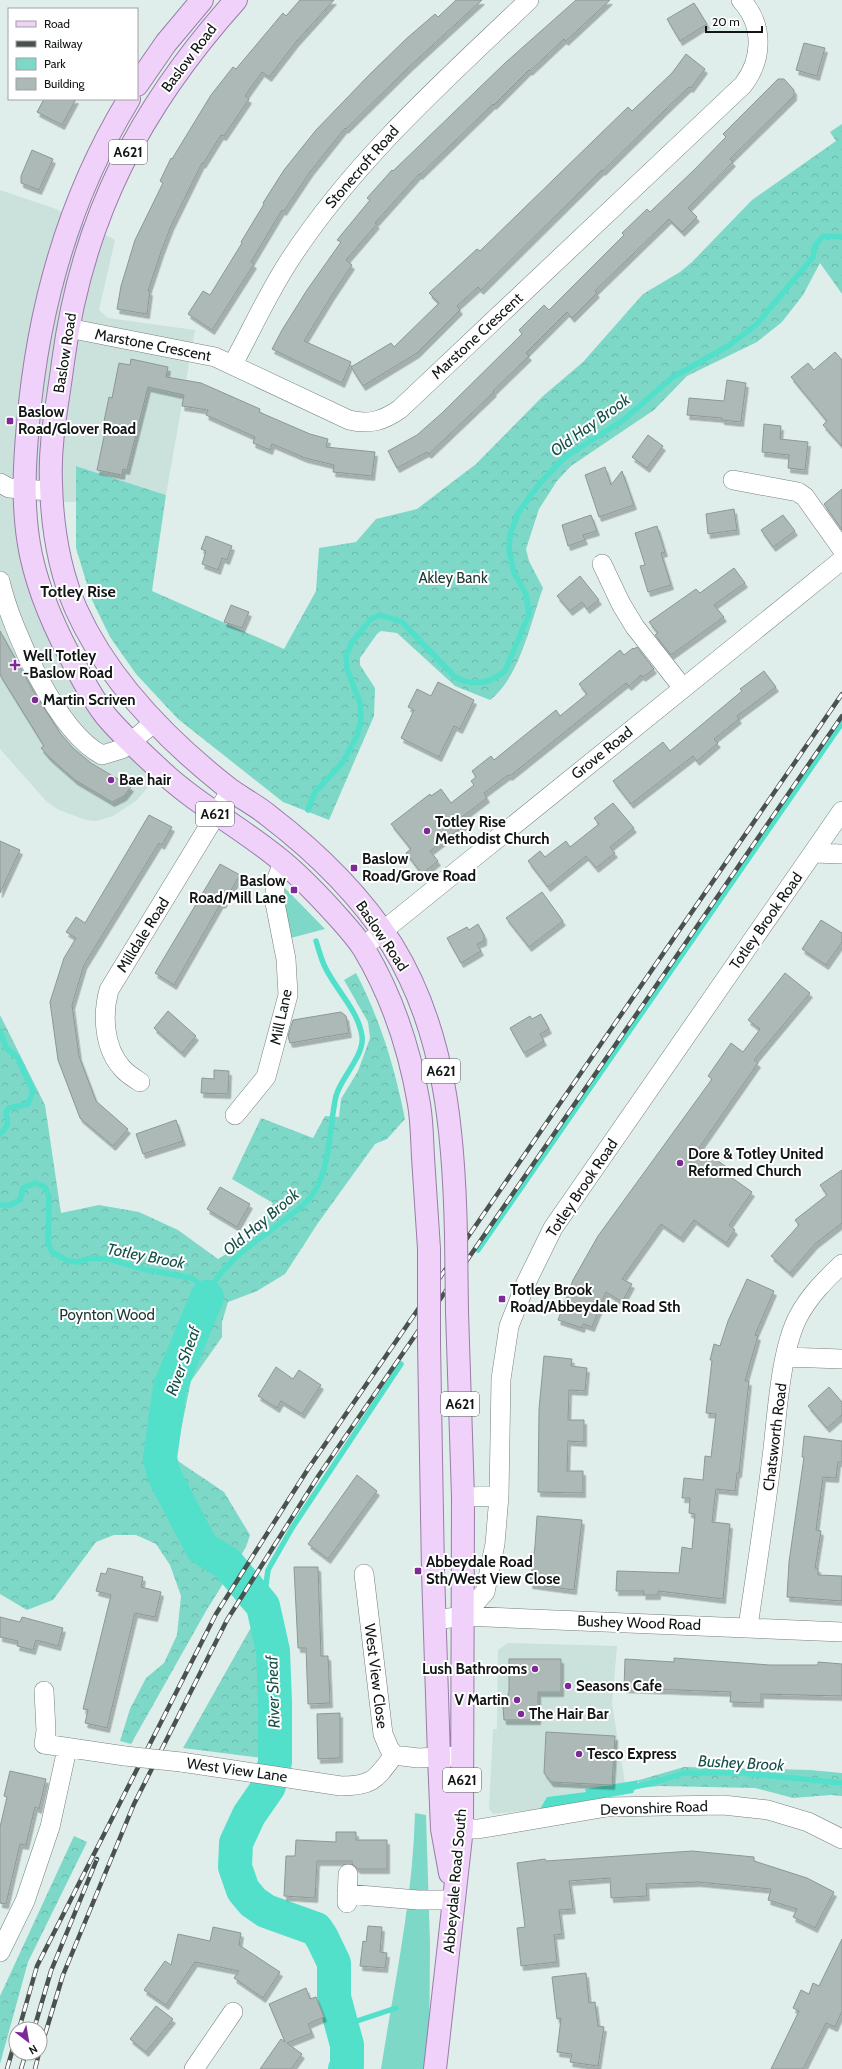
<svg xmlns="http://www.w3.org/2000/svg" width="842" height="2069" font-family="Cabin,sans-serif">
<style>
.built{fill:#cbe1dc}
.green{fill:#7dd8c8}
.forest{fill:url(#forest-crowns)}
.water{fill:#52e0cb}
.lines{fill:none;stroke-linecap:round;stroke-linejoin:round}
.stream{stroke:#52e0cb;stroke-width:5.5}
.river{stroke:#52e0cb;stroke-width:34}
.building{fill:#acb9b6;stroke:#8c9896;filter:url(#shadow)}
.street-casing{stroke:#75817f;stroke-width:20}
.primary-casing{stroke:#9a7ca8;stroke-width:24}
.street{stroke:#fff;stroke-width:19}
.primary{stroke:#efd1fa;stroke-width:22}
.rail-casing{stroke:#4a5250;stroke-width:4.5}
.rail{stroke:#fff;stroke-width:3;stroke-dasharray:9;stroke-linecap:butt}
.street-bridge-casing{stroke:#75817f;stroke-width:20;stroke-linecap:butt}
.primary-bridge-casing{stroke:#9a7ca8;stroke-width:24;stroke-linecap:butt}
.street-bridge{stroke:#fff;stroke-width:19}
.primary-bridge{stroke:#efd1fa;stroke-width:22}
.poi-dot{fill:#7d2998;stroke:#fff;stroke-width:1.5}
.labels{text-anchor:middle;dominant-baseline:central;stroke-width:4;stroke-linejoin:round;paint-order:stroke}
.shield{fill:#fff;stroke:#585c5b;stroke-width:1}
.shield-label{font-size:14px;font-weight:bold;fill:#111615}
.street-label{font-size:15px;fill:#111615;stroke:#fff}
.poi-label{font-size:15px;font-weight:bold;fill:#111615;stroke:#fff;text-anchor:start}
.park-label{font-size:15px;fill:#203834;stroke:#fff}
.water-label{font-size:16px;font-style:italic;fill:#155149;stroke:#fff}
.neighbourhood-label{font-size:16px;font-weight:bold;fill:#111615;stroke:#fff}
</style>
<defs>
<pattern id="forest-crowns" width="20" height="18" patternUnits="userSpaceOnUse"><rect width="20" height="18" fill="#7dd8c8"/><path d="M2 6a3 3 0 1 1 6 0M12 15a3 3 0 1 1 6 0" fill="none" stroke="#6bb9ab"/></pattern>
<filter id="shadow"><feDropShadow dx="2.5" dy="4.5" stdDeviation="0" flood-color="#0004"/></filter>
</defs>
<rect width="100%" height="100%" fill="#e0eeeb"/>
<path class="built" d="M0,190L56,209L115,240L99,310L108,318L195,330L166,495L77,466L76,502H14L22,561L33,602L54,645L158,776L136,801L113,816L96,821L86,820L59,810L47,802L0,749Z
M508,1643L617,1646L612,1704L625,1783L586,1789V1792L547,1797L540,1809L493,1814L489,1809L493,1729H497L498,1650Z"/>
<path class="green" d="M283,886L325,929L287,939Z
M415,1813L426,1815L430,1944L429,2069H381C394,1985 413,1899 415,1813Z"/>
<path class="forest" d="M842,124V294L820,263L803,295L782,322L757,342L687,376L654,410L571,466L557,481L539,509L526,549L529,561L543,588C530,624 520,677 490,700L455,686L397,633L381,631L377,634L360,658V665L375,688L374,716L329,820L283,802L178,719L136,674L110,637L91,598L76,548V466L166,495L152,591L284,649L316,591L319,548L356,542L376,519L417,509L476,464L543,396L583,362L643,294L680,272L692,262L752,200L836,141L830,132Z
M356,973C380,1019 395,1068 405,1119L387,1139L375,1144L318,1223L285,1274L257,1291L228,1302L222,1322V1337L191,1381L175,1459L224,1492L250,1535L246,1547L206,1611L131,1744L120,1741L130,1709L146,1678L164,1663L177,1635L181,1596L170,1565L156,1544L136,1535H114L96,1542L53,1600L27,1610L0,1594V1015L45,1105L61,1213L99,1205L139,1212L178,1230L218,1259L253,1237L273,1203L232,1179L261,1118L313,1138L325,1116L339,1117L341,1099L358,1071L370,1038L368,1022L344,980Z
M263,1606L273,1651L275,1702V1762L263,1758L183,1748Z
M684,1767L810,1770L842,1773V1796L831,1795L793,1798L755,1788L660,1786L638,1788L639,1780Z
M74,1836L87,1842L28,1962L0,2064V1996Z"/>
<path class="water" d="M639,1780L633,1793L540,1809L547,1797L586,1792L585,1789Z"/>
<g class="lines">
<path class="stream" d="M308,810L315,792L343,762L357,736L361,719L360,703L347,669L346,656L352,642L371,619L380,615L402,622L455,677C473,687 489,684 505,671L529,614L526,594L514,573L509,550L510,535L518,513L540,483L565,457L622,421L673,377L728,346L756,325L813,257L815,246L823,236L842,237
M0,1031L6,1048L17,1057L33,1091L28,1104L9,1108L6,1112C8,1122 9,1126 0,1134
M0,1205H10L20,1200L23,1188L35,1183L45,1187L49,1197L48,1243L52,1252L68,1261L78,1262L91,1258L109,1259L143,1269L191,1278L197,1282L207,1297
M478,1250L842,723
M207,1297C222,1256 274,1232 304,1204C332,1179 328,1130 336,1096C340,1079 365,1055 362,1036C358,1010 336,990 325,967C321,959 319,950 316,941
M263,1606L268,1570L292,1528L401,1364
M629,1788L652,1783L684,1773H741L842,1783
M342,2026L396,2008"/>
<path class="river" d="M207,1297L170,1387L160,1458L164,1475L202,1548L227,1563L263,1606L273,1651L275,1702V1762L269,1786L249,1815L236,1843L235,1867L243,1890L253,1902L266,1911L316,1929L322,1938L334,1963V1997L347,2045V2066L345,2069"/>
</g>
<path class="building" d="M300,0H334L296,42L269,77L262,72L245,96L249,99L224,136L221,135L203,164L202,163L171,226L161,252L148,291H150L147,314L117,309L121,286L135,240L163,183L160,181L171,158L172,159L211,95L233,67L236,69L283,13L286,16Z
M456,0H482L409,67L346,129L345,128L310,172L284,211L282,210L251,262L254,264L212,330L188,314L203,291L210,295L242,243L241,242L264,204L263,203L284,170L316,130L370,74L406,39L435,14L438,17Z
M576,0H610L566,41L564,39L530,71L529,70L494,105L493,104L420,175L419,174L375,223L377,224L346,260L352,265L332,295L304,341L351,362L342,383L272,349L282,330L307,290L341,242L337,240L370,200L367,198L392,170L393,171L505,63Z
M694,3L707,24L680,41L667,19Z
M804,43L825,48L817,76L796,70Z
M686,54L705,69L691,88L689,87L667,108L603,171L602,170L481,290L478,287L457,306L460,310L417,353L363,386L351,367L391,343L394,347L439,303L429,293L477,249L480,251L628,107L632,111L672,73Z
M778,79H784L794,90V96L730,159L733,162L688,208L697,217L682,232L669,219L595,291L597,293L572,318L567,312L526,353L529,356L493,391L494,392L429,454L427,452L397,468L388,451L417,435L442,413L522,334L519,330L544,305L549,310L624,235L622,233L647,209L650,212L694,170L726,137L723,134Z
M44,99H76L62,125L37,112Z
M32,150L53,159L39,190L21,183V176Z
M835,352L842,360V446L823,425L827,421L791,377L808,363L814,370Z
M131,359L168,367L166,377L201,383L260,409L259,412L310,434L328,439L326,447L375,452L372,476L333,472L334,465L305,458L272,444L270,450L253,443L255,437L206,415L208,410L182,406L184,395L148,387L127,470L123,469L122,475L97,470L105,432L102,431L109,397L112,398L119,363L130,365Z
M727,380L746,383L741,422L722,420V418L687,415L689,398L724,401Z
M764,424L781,426L780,439L808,442L805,470L788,468L789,455L762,452Z
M648,435L663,446L647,468L632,457Z
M605,467L611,485L622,471L634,505L599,517L585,475Z
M842,489V530L824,504Z
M734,509L737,530L708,534L706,514Z
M591,515L597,531L583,535L585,540L568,546L562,525Z
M783,515L795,531L773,547L761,530Z
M657,526L665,552L661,553L671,585L648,592L640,566L645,565L635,533Z
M206,536L232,546L227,560L222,558L218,570L202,564L206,551L201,549Z
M734,568L745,583L714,605L724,617L671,655L655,635L658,633L649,622L696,589L700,593Z
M580,576L599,600L587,609L582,602L570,611L557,596Z
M231,605L249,612L242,628L224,622Z
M0,631L34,692L60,733L73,748L91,763L131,787L124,796L112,802L75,780L50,758L41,748L44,746L0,675Z
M637,647L654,669L643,677L641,675L629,686L626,683L510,776L508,775L484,793L487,798L462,817L467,823L430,851L438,861L422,874L406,853L411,849L391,824L430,794L431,796L441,789L451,803L474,785L471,781L476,777L472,771L491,756L494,760L556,710L560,716L587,694L579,684L620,650L624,655L633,648L634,649Z
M764,671L776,687L737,716L739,719L714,739L718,743L697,761L693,756L631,804L613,781L663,742L670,751L742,691L740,689Z
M438,682L474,700L460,729L454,726L439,757L401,738L414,710L408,707L417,689L431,696Z
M613,803L634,828L610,847L615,853L596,868L586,856L548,887L528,861L540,851L545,857L566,841L570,847L599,824L594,818Z
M149,815L172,827L162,845L159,843L84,965L72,1005L79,1056L96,1101L128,1129L113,1146L80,1118L58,1060L50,1002L64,958L76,938L66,932L76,917L85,923Z
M0,841L20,850L0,893Z
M220,864L240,875L223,904L221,903L174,985L155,973Z
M542,892L563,921L529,947L506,918Z
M821,920L842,933V942L826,965L802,949Z
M478,924L484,935V941L477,944L481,951L461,963L447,938L467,927L469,930Z
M785,973L810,993L754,1060L758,1063L699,1148L731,1170L728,1175L752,1192L729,1225L735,1230L726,1243L694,1220L681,1238L661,1224L622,1279L632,1284L622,1302L606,1292L592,1327L583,1324L582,1328L558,1320L573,1280L598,1236L712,1079L708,1076L731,1043L743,1052L760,1029L748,1020Z
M168,1011L196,1036L182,1053L154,1028Z
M341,1012L346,1016L349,1033L290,1043L288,1036L293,1020Z
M541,1014L549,1029L540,1034L544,1041L524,1053L510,1028L530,1016L532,1019Z
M214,1070L229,1071L228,1094L201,1093L202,1078L214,1079Z
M176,1120L183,1141L143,1154L136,1134Z
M842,1170V1223L815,1244L790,1273L771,1256L799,1225L795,1220L827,1195L820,1185Z
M220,1187L250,1204L237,1227L207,1209Z
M747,1279L774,1291L755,1335L758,1336L745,1381H749L739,1473H737L735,1491L716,1489L712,1522L730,1524L723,1599L658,1591V1595H643L644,1591H616L617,1571L679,1573L682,1547L692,1549L695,1514L689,1513L690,1498H682L684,1478L703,1480L705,1456L711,1457L716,1414L706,1413L712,1360H710L714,1344L720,1346L728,1321Z
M544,1356L572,1359L571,1366L587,1368L585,1391L569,1390L568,1420H584V1442L568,1441L567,1471H583V1493L538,1492L539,1409Z
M276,1367L293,1379L299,1370L321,1385L302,1414L281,1401L277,1408L258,1396Z
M829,1387L842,1402V1415L827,1428L808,1406Z
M804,1436L842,1441V1462H838L836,1478L823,1477L816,1530L821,1531L815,1568H818V1575L842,1576V1601L787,1597L789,1562L804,1457H802Z
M357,1475L377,1491L328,1559L308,1544Z
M537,1516L582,1520L574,1590L530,1584L535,1546Z
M294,1567H318L321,1656H328L330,1703L308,1704L306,1648H298Z
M108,1568L143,1577L141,1587L161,1592L155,1617L135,1613L107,1728L85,1723L88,1710L83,1709L111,1595L96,1591L101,1573L106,1574Z
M0,1617L20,1622L22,1617L63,1628L58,1646L36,1640L33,1650L17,1646L18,1641L0,1637Z
M674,1658L770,1665H818V1662L842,1664V1696L761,1694V1703L730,1702L731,1692L624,1688L625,1659L674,1662Z
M509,1659H561V1692H538V1720H504L503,1707L509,1692Z
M340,1713V1758L318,1759L317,1714Z
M546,1732L615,1736L612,1785L551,1782L544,1773Z
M10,1771L46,1779L39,1809L35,1807L26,1845L20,1844L6,1904L0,1903V1827L7,1797L4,1796Z
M336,1832H356V1840H387V1869H358L352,1864V1861H317L315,1898L284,1896L286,1856H295L296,1840L336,1842Z
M692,1851L754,1857V1861L807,1878L834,1892L815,1928L793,1917L797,1909L768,1900L771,1889L698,1882L646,1884L647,1896L611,1898L610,1878L569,1881L573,1909L559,1910L562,1934L554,1935L557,1962L521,1966L517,1928L525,1927L517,1863L545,1859L546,1861Z
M368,1926L382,1927L380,1952L387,1953L385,1968L360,1966L363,1941L366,1942Z
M213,1927L241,1933L239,1945L280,1972L263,1998L234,1978L239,1971L195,1962L166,2005L144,1990L165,1961L171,1965L178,1934L210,1941Z
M842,1939V2011L835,2027L826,2023L803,2069H771L799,2011L793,2008L801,1990L809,1994L813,1983L819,1986Z
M586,1973L589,2003L595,2002L598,2026L604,2027L598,2066L570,2062L572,2054L557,2052L561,2018L557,2019L552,1977Z
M306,1988L310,1999L316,1997L324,2017L308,2024L312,2033L287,2043L302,2054L291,2069H260L281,2039L285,2042L269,2004Z
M156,2006L173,2019L146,2052L130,2039Z"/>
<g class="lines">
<defs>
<path id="street" d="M68,328L215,357L349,420C369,425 383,421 400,409L743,85C763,59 764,25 741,0
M233,364C252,329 269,291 291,258C356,159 444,81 529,0
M733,480L798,492L805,497L842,549
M0,483L9,488L51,491
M602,564L621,604L635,627L683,688
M0,581C11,629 57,732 102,755L122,749L155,722
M813,853L842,854
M363,947L842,560
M140,1082C134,1078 127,1074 122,1068C104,1048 102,1015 109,990L231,790
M235,1115L266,1077L288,995L286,959L275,903V884L283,862
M786,1357L842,1359
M463,1497L499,1496
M364,1574L383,1734L389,1748L394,1755L418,1758L462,1756
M463,1616L485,1592L495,1544L499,1496L501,1379L509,1326L526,1283L553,1228L842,811
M436,1620L463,1616L842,1632
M748,1627C756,1571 765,1514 772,1457C777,1417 780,1352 798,1317C809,1296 825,1280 842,1264
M44,1691L46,1731L44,1744L125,1756
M181,1762L341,1786C373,1786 376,1779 394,1755
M447,1829H478L607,1807L723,1805L768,1810L808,1822L842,1839
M347,1894L418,1900H455
M347,1903L348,1874
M0,1952L25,1901L50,1827L67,1749
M194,2069L233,2012"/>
<path id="primary" d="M236,0C140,107 82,218 63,362C58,402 49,442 51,483C52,525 59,570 76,609C108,680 167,740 228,788C241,798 256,805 269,816C316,852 360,895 392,945C446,1032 454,1136 456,1235
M137,85L166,43L202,0
M129,99C68,199 38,307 28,424C24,467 22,512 31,555C40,597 57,634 78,671C86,686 95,702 106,716C121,734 140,751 157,767C195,804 243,828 283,862C303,879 322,899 339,918C348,928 357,938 364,949C392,996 410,1051 419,1104C422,1122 422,1139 423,1157C425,1188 427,1218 429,1249
M429,1342L433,1571L439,1757L442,1829L450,1873
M435,2069L462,1828L463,1497L457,1312"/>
</defs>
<use href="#street" class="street-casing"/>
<use href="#primary" class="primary-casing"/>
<use href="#street" class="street"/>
<use href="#primary" class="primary"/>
<defs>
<path id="rail" d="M19,2029L37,1966L216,1614L308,1469L842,694
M34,2029L51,1971L97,1859
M40,2051L63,1975L134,1804L227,1620L319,1475L842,716
M7,2069L16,2038
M21,2069L26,2053
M35,2069L39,2053"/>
</defs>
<use href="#rail" class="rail-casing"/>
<use href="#rail" class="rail"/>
<defs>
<path id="street-bridge" d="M125,1756L181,1762"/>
<path id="primary-bridge" d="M456,1235L457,1312
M429,1249V1342"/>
</defs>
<use href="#street-bridge" class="street-bridge-casing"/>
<use href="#primary-bridge" class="primary-bridge-casing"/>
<use href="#street-bridge" class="street-bridge"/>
<use href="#primary-bridge" class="primary-bridge"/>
</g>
<g class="poi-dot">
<rect x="6" y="417" width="8" height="8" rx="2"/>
<path d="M13 659h4v4h4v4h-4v4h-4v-4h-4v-4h4z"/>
<circle cx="35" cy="700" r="4"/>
<circle cx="111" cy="780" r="4"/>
<circle cx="427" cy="831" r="4"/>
<rect x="350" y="864" width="8" height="8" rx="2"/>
<rect x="290" y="886" width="8" height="8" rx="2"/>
<circle cx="680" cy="1163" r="4"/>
<rect x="498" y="1295" width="8" height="8" rx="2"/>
<rect x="414" y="1567" width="8" height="8" rx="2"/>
<circle cx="535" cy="1669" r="4"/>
<circle cx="568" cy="1686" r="4"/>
<circle cx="517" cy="1700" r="4"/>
<circle cx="521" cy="1714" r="4"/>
<circle cx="579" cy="1754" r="4"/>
</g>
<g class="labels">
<g class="shield">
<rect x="109" y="140" width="38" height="24" rx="3"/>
<rect x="196" y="802" width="38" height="24" rx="3"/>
<rect x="422" y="1059" width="38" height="24" rx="3"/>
<rect x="441" y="1392" width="38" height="24" rx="3"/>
<rect x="443" y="1768" width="38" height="24" rx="3"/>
</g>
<g class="shield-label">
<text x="128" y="152">A621</text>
<text x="215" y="814">A621</text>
<text x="441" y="1071">A621</text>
<text x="460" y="1404">A621</text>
<text x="462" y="1780">A621</text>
</g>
<g class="street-label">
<text transform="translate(189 58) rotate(-53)">Baslow Road</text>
<text transform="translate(362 167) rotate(-49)">Stonecroft Road</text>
<text transform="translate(477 336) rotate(-43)">Marstone Crescent</text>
<text transform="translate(153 345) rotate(11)">Marstone Crescent</text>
<text transform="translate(65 353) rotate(-81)">Baslow Road</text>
<text transform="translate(602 753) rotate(-39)">Grove Road</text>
<text transform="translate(766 921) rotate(-55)">Totley Brook Road</text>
<text transform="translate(143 935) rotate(-58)">Milldale Road</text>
<text transform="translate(382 936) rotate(56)">Baslow Road</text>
<text transform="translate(281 1017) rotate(-78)">Mill Lane</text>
<text transform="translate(582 1188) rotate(-56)">Totley Brook Road</text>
<text transform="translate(775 1437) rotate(-83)">Chatsworth Road</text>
<text transform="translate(639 1623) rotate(2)">Bushey Wood Road</text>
<text transform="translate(376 1676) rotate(83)">West View Close</text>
<text transform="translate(237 1770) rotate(8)">West View Lane</text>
<text transform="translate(654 1808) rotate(-2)">Devonshire Road</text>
<text transform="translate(455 1881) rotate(-85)">Abbeydale Road South</text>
</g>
<g class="poi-label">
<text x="18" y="412">Baslow<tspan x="18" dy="17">Road/Glover Road</tspan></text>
<text x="23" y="656">Well Totley<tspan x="23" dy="17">-Baslow Road</tspan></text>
<text x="43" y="700">Martin Scriven</text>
<text x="119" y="780">Bae hair</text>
<text x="435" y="822">Totley Rise<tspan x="435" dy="17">Methodist Church</tspan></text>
<text x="362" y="859">Baslow<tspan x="362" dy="17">Road/Grove Road</tspan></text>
<text x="286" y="881" text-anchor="end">Baslow<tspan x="286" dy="17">Road/Mill Lane</tspan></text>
<text x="688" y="1154">Dore &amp; Totley United<tspan x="688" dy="17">Reformed Church</tspan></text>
<text x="510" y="1290">Totley Brook<tspan x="510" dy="17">Road/Abbeydale Road Sth</tspan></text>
<text x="426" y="1562">Abbeydale Road<tspan x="426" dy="17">Sth/West View Close</tspan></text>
<text x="527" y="1669" text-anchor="end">Lush Bathrooms</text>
<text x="576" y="1686">Seasons Cafe</text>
<text x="509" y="1700" text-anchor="end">V Martin</text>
<text x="529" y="1714">The Hair Bar</text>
<text x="587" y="1754">Tesco Express</text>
</g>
<g class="park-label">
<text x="453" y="578">Akley Bank</text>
<text x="107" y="1315">Poynton Wood</text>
</g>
<g class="water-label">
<text transform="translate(590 425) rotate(-36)">Old Hay Brook</text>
<text transform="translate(261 1222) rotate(-40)">Old Hay Brook</text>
<text transform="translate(146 1256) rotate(11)">Totley Brook</text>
<text transform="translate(183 1361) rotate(-70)">River Sheaf</text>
<text transform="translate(273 1692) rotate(-92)">River Sheaf</text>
<text transform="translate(741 1763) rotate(3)">Bushey Brook</text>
</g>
<g class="neighbourhood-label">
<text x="78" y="591">Totley Rise</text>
</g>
</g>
<rect x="8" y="8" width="130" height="92" fill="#ffffff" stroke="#a0a2a1"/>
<rect x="16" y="21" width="20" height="6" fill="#efd1fa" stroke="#a0a2a1"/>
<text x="44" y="28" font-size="12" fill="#111615">Road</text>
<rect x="16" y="41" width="20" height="6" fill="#4a5250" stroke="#a0a2a1"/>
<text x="44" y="48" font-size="12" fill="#111615">Railway</text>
<rect x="16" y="58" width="20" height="12" fill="#7dd8c8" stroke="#a0a2a1"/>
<text x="44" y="68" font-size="12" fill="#111615">Park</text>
<rect x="16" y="78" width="20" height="12" fill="#acb9b6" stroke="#a0a2a1"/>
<text x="44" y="88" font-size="12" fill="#111615">Building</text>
<g transform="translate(28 2041) rotate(149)"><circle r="19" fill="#ffffff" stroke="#a0a2a1"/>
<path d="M0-3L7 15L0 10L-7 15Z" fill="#7d2998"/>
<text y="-6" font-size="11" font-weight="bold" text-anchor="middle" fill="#111615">N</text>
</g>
<path d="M706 26v6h56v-6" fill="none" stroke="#111615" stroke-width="2"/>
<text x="712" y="26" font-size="12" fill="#111615" stroke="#ffffff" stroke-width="3" paint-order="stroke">20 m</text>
</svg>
